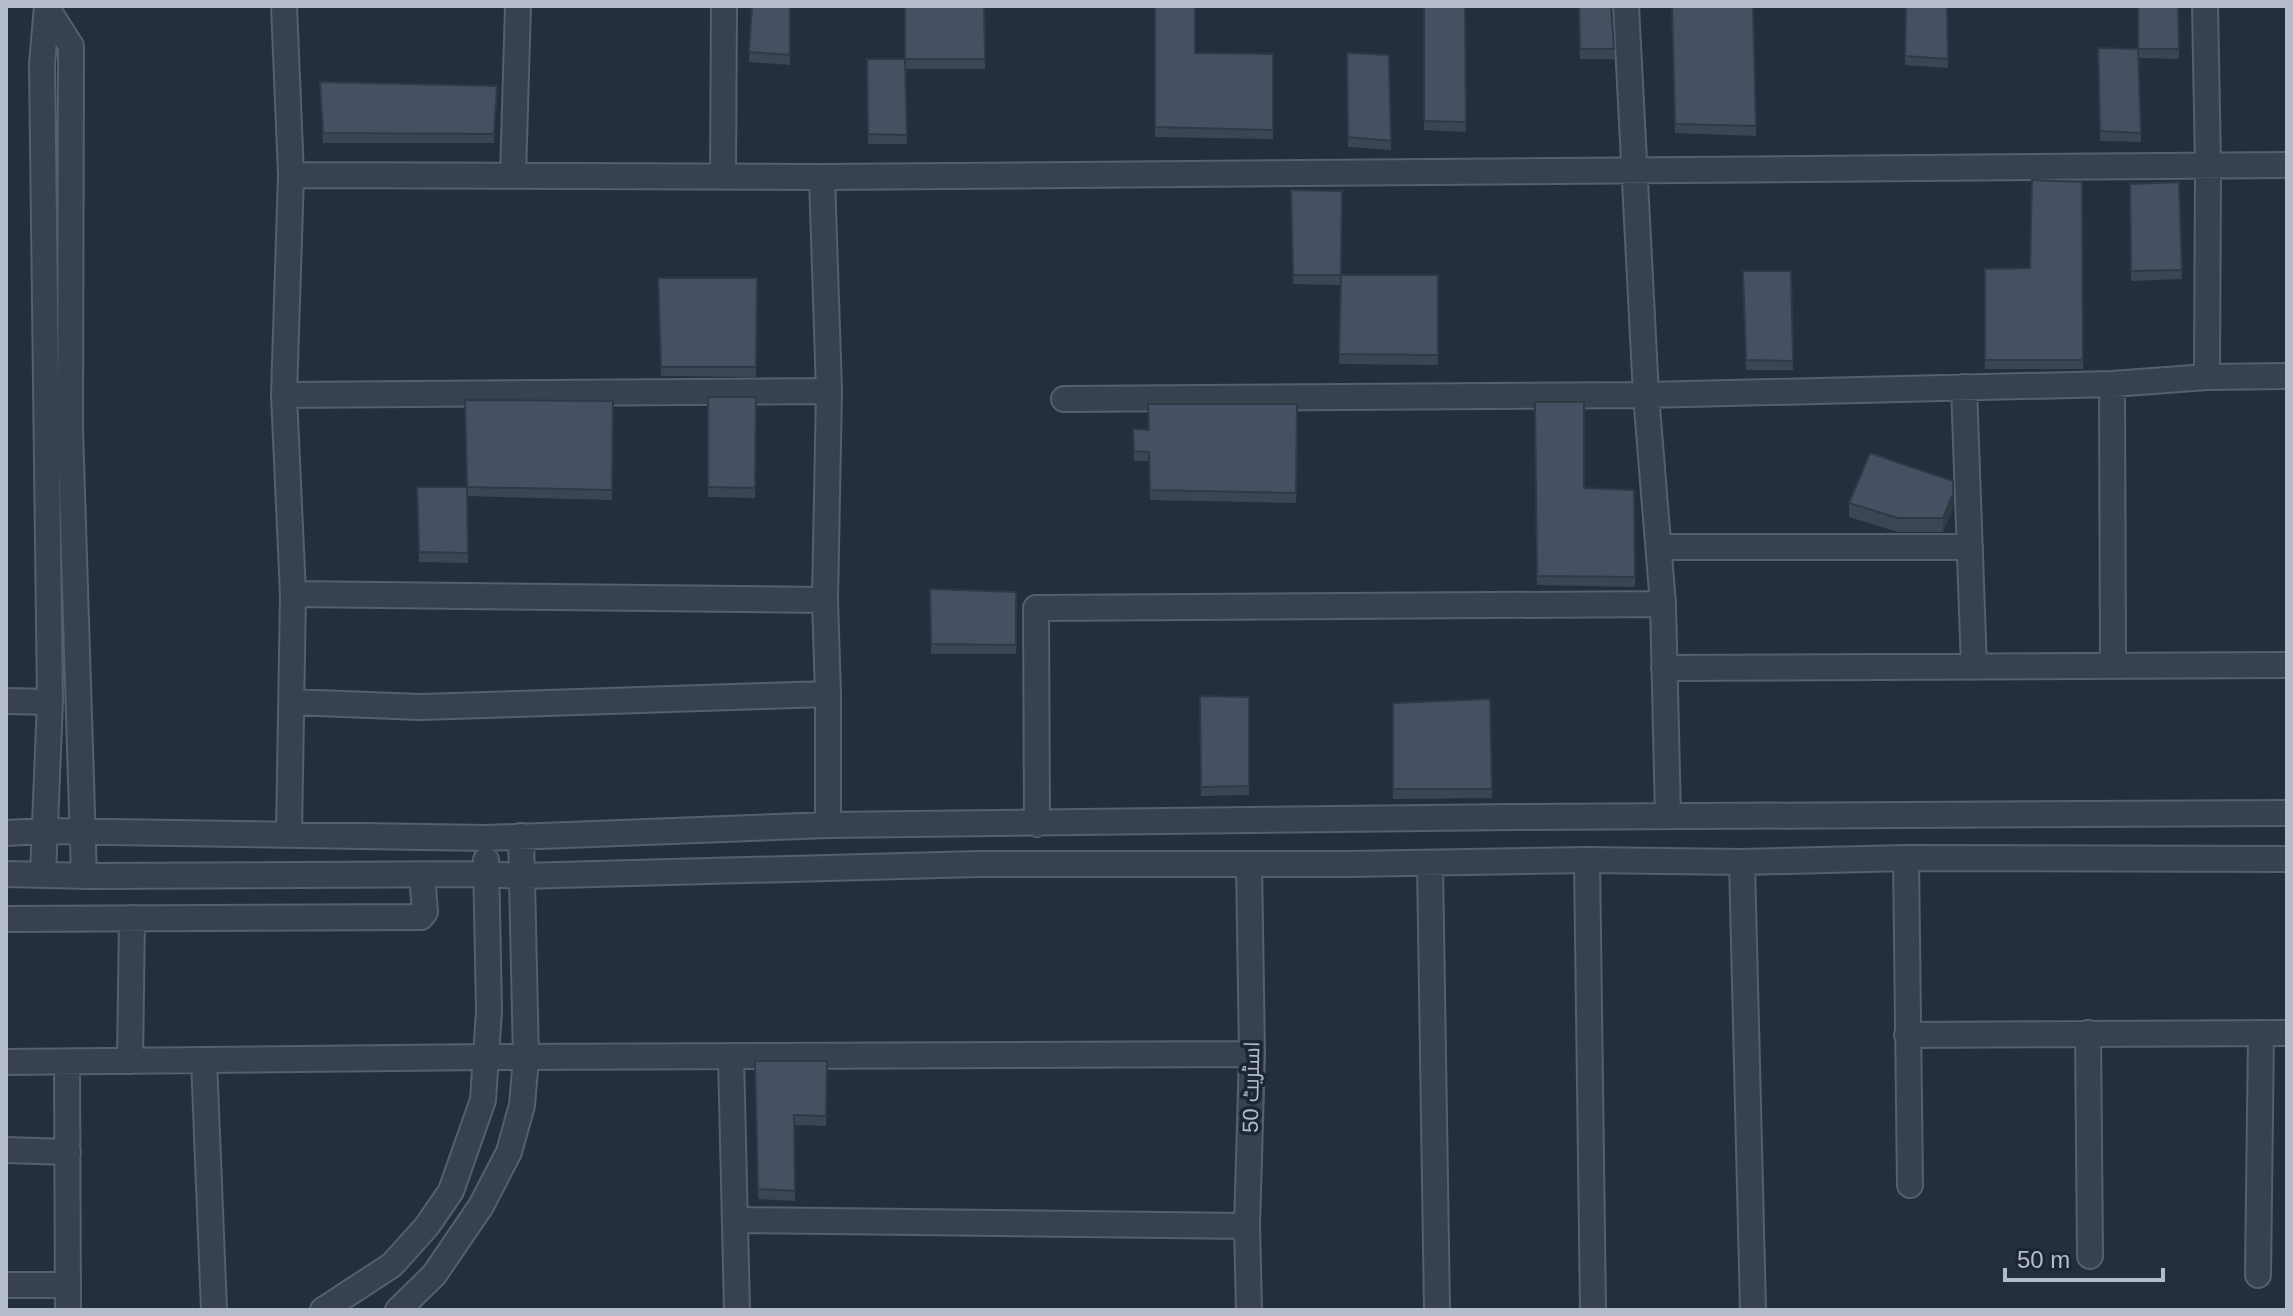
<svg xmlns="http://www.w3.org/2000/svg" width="2293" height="1316" font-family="Helvetica,Cairo,sans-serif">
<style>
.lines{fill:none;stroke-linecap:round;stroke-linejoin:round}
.minor-casing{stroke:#565f6c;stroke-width:28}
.minor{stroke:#38414e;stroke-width:24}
.wall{fill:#3b4654}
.shaded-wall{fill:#303945}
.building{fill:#455162;stroke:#303945;stroke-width:2}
.labels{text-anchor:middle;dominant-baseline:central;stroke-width:7;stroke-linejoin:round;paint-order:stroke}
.street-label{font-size:22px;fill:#b4bcc9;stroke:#1d2633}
</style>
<rect width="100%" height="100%" fill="#242f3e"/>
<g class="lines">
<defs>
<path id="minor" d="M284,6L291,175L284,395L293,594L289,835
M1626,6L1646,395L1663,604L1668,816
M2205,6L2208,165L2207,377
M48,10L71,46L70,429L84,876
M291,175L822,177L2287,165
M513,175L518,6
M723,176L724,6
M822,177L829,391L825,600L828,694V825
M2112,384L2113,666
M1964,387L1974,667
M284,395L829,391
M1064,399L1646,395L2112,384L2207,377L2287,376
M1659,547H1970
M293,594L825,600
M1664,668L2287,665
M6,701L50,702
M292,702L420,707L828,694
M1037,824L1036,608L1663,604
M6,833L44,831L486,838L828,825L1513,817L2287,813
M1906,858L1910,1185
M1587,860L1593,1310
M1742,862L1753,1310
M1249,864L1252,1054L1247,1226L1249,1310
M1430,864L1437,1310
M6,874L90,876L486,874L520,876L978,864H1348L1587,860L1742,862L1906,858L2287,859
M43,874L50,702L42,64L47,6
M6,919L421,917L425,912L422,875
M2088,1033L2090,1256
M1907,1035L2287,1033
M731,1056L737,1310
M204,1060L214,1310
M130,1061L132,918
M6,1062L487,1057L1252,1054
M67,1062L68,1310
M6,1150L68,1152
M735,1220L1247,1226
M2258,1275L2261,1033
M6,1285H68
M323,1310L392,1265L427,1226L451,1191L483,1100L489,1011L486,860
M398,1310L434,1275L481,1206L509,1152L522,1105L526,1058L521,836"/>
</defs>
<use href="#minor" class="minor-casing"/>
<use href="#minor" class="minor"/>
</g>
<path class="wall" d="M791,6L790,65L749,62V52Z
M984,6L985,69H905L907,144H868L867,59H905Z
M1155,6L1195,53L1273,54V139L1155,137Z
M1424,6H1465L1466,132L1424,130Z
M1579,6L1614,49V59H1580Z
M1672,6H1753L1756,136L1675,133Z
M1906,6H1947L1948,68L1905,65Z
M2178,6L2179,59L2139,58L2141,142L2100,141L2098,48L2138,49Z
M1347,53L1389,55L1391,150L1348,147Z
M320,82L497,96L494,143H323Z
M2082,182L2083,369H1985V269L2030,268Z
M2179,182L2182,279L2131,281L2130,184Z
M1291,190L1341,275H1438V365L1339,364L1340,285L1293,284Z
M1743,271H1791L1793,370H1746Z
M658,278H757L756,377L661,376Z
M708,397H756L755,498L708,497Z
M613,401L612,500L467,496L468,563L419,562L417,487H467Z
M1535,402L1584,488L1634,490L1635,587L1537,585Z
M1297,404L1296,503L1150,500L1149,461H1134L1133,429L1148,430Z
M1849,503L1953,508L1943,532H1898L1849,517Z
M930,589L1016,592V654H931Z
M1200,696L1249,697V795L1201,796Z
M1490,699L1492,798L1393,799V703Z
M755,1061H827L826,1126L794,1125L795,1201L758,1199Z"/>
<path class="shaded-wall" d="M1953,494V508L1943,532V518Z"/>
<path class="building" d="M752,6H790V55L749,52Z
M905,6H984L985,59H905Z
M1155,6H1195V53L1273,54V130L1155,127Z
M1424,6H1465L1466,122L1424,121Z
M1579,6H1611L1614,49H1580Z
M1672,6H1753L1756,126L1675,124Z
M1906,6H1947L1948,59L1905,56Z
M2138,6H2178L2179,49H2138Z
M2098,48L2138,49L2141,133L2100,131Z
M1347,53L1389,55L1391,141L1348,137Z
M867,59H905L907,135L868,134Z
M320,82L497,86L494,134L323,133Z
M2032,180L2082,182L2083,360H1985V269L2030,268Z
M2179,182L2182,270L2131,271L2130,184Z
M1291,190L1342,191L1341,275H1293Z
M1743,271H1791L1793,361L1746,360Z
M1341,275H1438V355L1339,354Z
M658,278H757L756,367H661Z
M708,397H756L755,488L708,487Z
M465,400L613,401L612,490L467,487Z
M1535,402H1584V488L1634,490L1635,577L1537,576Z
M1148,404H1297L1296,493L1150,490L1149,452L1134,451L1133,429L1149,430Z
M1870,453L1953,481V494L1943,518H1898L1849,503Z
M417,487H467L468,553L419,552Z
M930,589L1016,592V645L931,644Z
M1200,696L1249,697V786L1201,787Z
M1490,699L1492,789H1393V703Z
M755,1061H827L826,1116L794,1115L795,1191L758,1189Z"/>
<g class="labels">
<g class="street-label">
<text transform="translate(1251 1087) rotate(-89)">اسٹریٹ 50</text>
</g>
</g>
<rect width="2293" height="1316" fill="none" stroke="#b4bcc9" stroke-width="16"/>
<path d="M2005 1268v12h158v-12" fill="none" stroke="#b4bcc9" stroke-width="4"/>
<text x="2017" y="1268" font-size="24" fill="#b4bcc9" stroke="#1d2633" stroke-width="6" paint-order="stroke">50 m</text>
</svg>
